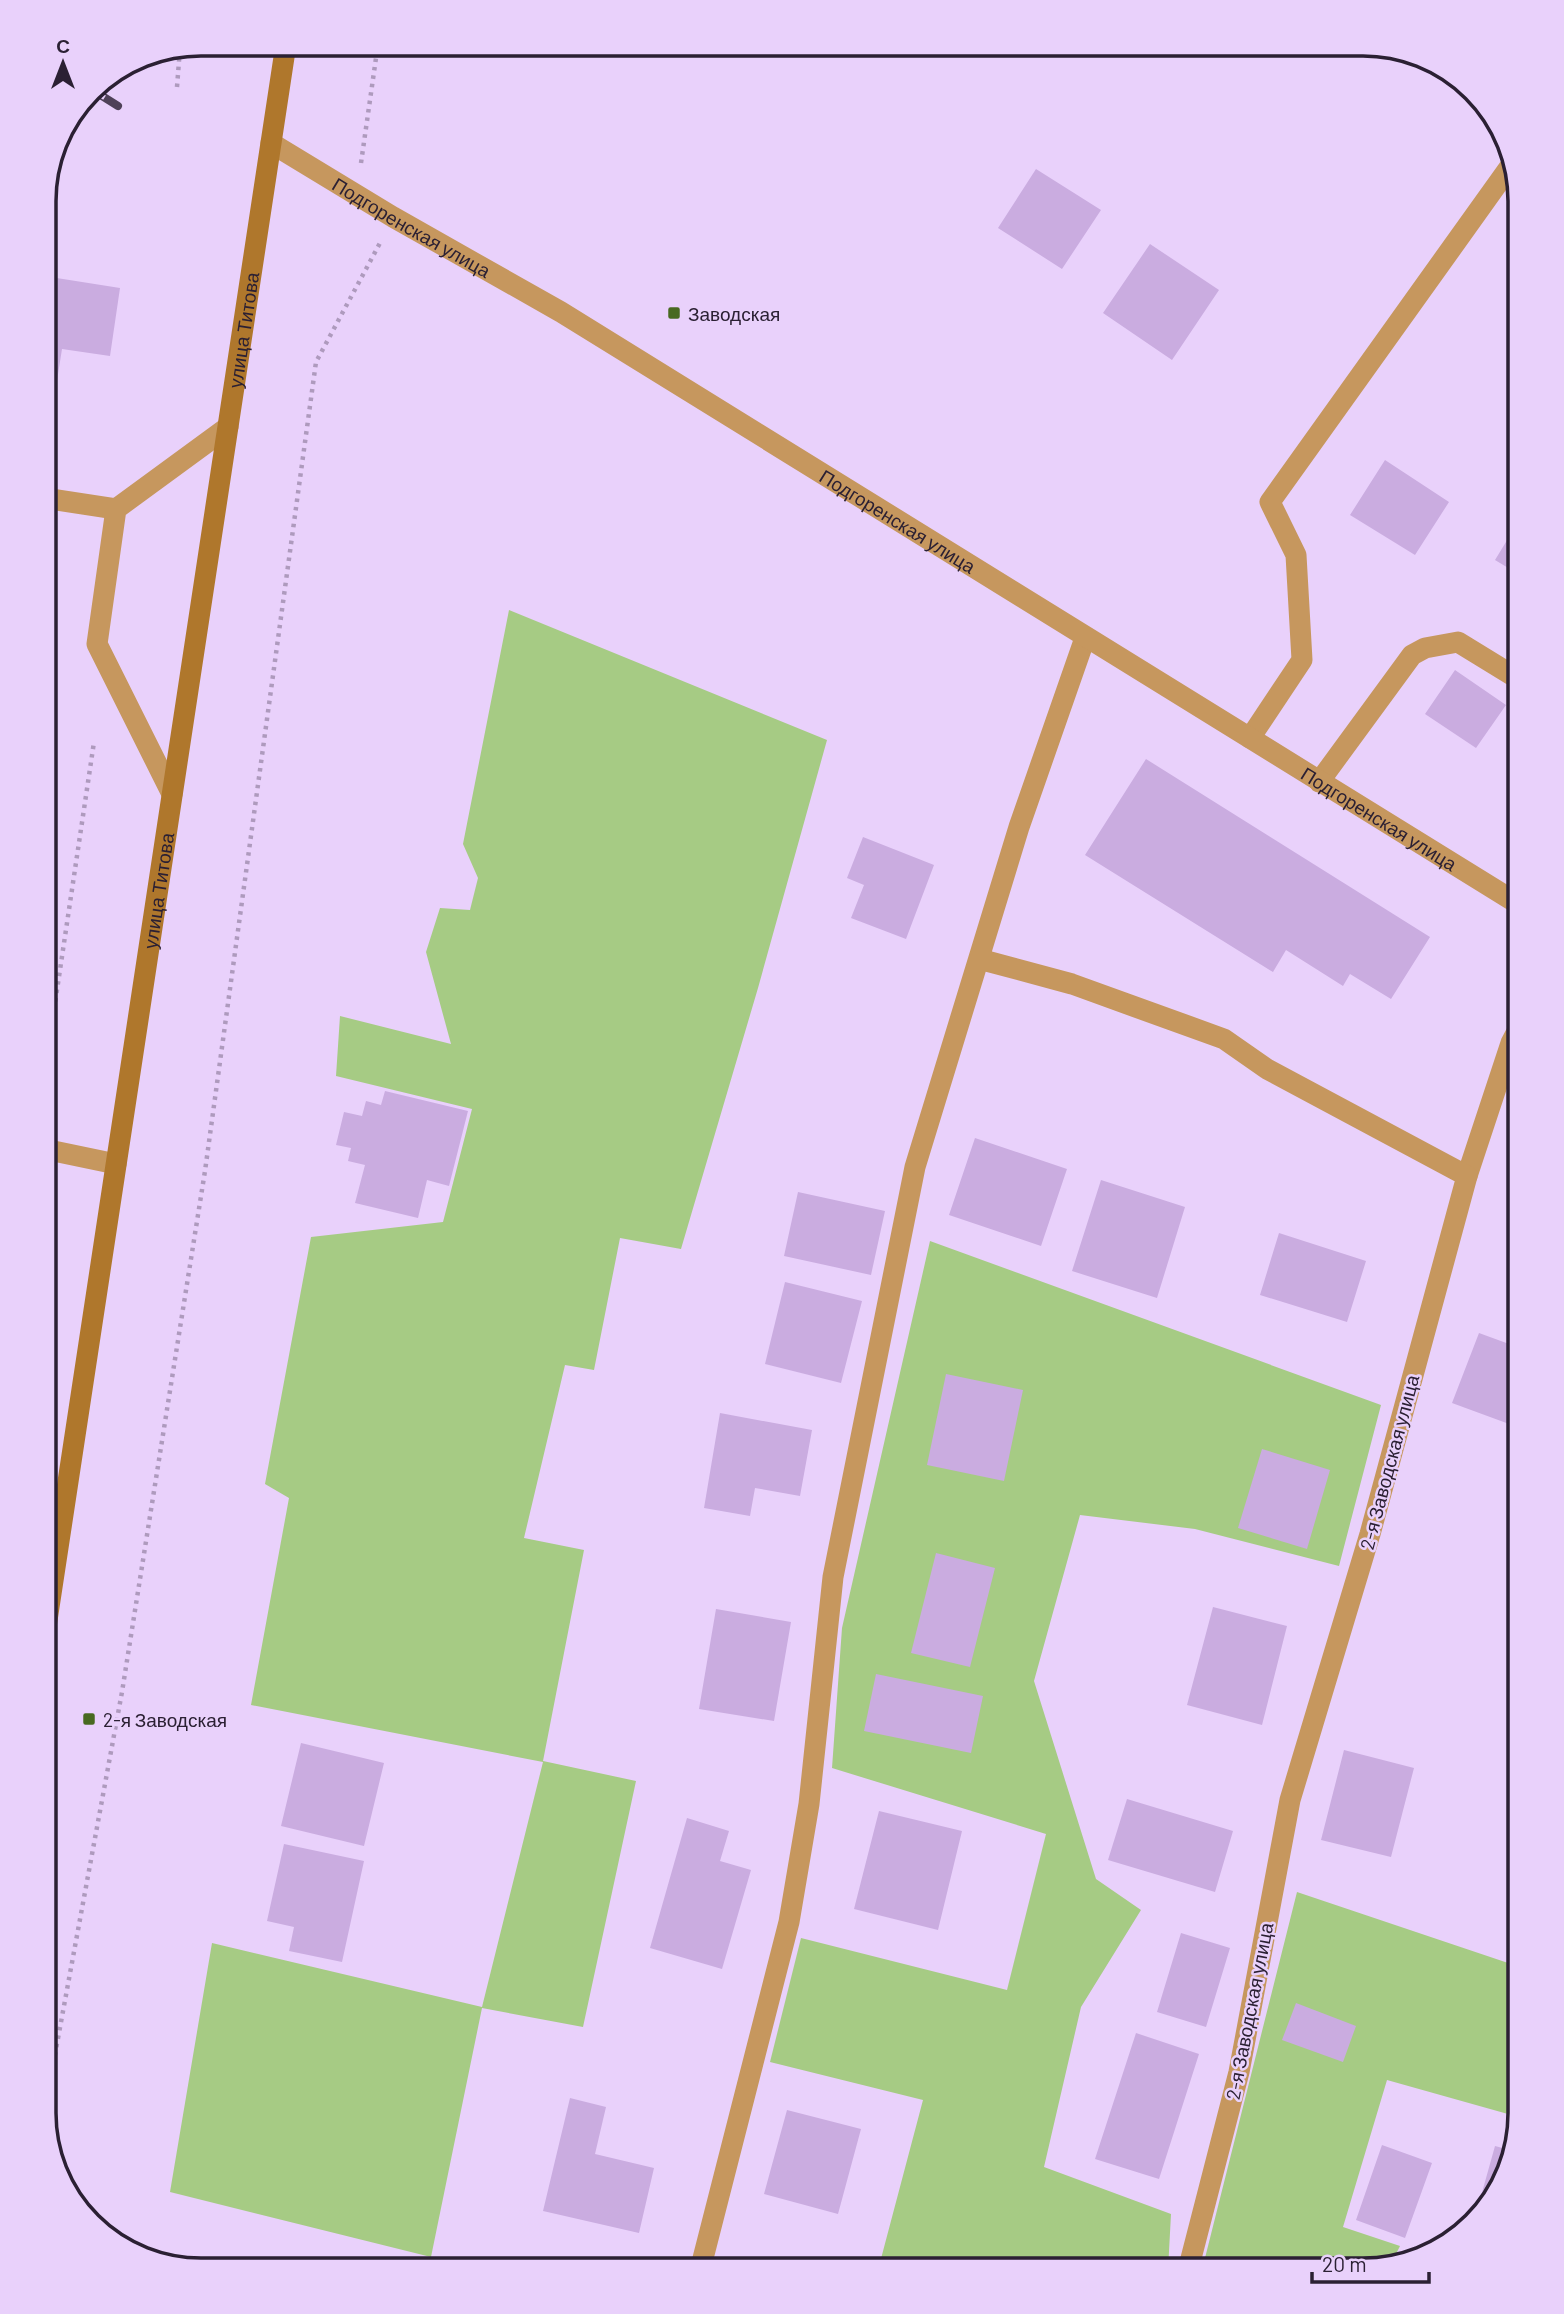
<svg xmlns="http://www.w3.org/2000/svg" width="1564" height="2314" font-family="Barlow,sans-serif">
<style>
.green{fill:#a6cb84}
.building{fill:#caace0}
.lines{fill:none;stroke-linecap:round;stroke-linejoin:round}
.path{stroke:#ae9abd;stroke-width:4.5;stroke-dasharray:3.5 5;stroke-linecap:butt}
.service{stroke:#c6975e;stroke-width:21}
.minor{stroke:#c6975e;stroke-width:21}
.tertiary{stroke:#c6975e;stroke-width:21}
.secondary{stroke:#af772c;stroke-width:21}
.rail-casing{stroke:#4f4158;stroke-width:8}
.rail{stroke:#e9d1fb;stroke-width:5;stroke-dasharray:16;stroke-linecap:butt}
.poi-dot{fill:#486920;stroke:#e9d1fb;stroke-width:2.5}
.labels{text-anchor:middle;dominant-baseline:central;stroke-width:5;stroke-linejoin:round;paint-order:stroke}
.street-label{font-size:19px;fill:#2b2033;stroke:#e9d1fb}
.poi-label{font-size:19px;fill:#2b2033;stroke:#e9d1fb;text-anchor:start}
.rim{fill:none;stroke:#2b2033;stroke-width:3.5}
</style>
<rect width="100%" height="100%" fill="#e9d1fb"/>
<path class="green" d="M509,610L827,740L758,988L681,1249L620,1238L594,1370L565,1365L524,1538L584,1550L543,1761L636,1781L583,2027L482,2008L431,2257L170,2192L212,1943L482,2007L543,1762L251,1705L289,1498L265,1484L311,1237L443,1222L472,1109L336,1076L340,1016L451,1044L426,952L440,908L470,910L478,878L463,844Z
M930,1241L1381,1405L1339,1566L1195,1529L1080,1515L1034,1681L1096,1879L1141,1910L1081,2007L1044,2167L1171,2214L1168,2270H878L923,2100L770,2062L801,1938L1007,1990L1046,1834L832,1768L842,1628Z
M1297,1892L1520,1967V2098L1515,2116L1387,2080L1343,2227L1400,2246L1392,2262L1363,2270H1202Z"/>
<path class="building" d="M1036,169L1101,210L1062,269L998,228Z
M1150,244L1219,290L1172,360L1103,313Z
M44,276L120,288L110,356L62,349L52,412L44,411Z
M1385,460L1449,502L1415,555L1350,515Z
M1520,519V575L1495,560Z
M1455,670L1506,705L1476,748L1425,714Z
M1146,759L1430,937L1391,999L1350,974L1343,986L1286,950L1273,972L1085,855Z
M863,837L934,865L906,939L851,918L864,885L847,878Z
M385,1091L468,1111L449,1186L427,1180L418,1218L355,1203L365,1165L348,1161L351,1148L336,1145L344,1112L362,1116L366,1101L381,1105Z
M975,1138L1067,1169L1041,1246L949,1215Z
M1101,1180L1185,1207L1157,1298L1072,1271Z
M798,1192L885,1211L871,1275L784,1256Z
M1279,1233L1366,1261L1347,1322L1260,1295Z
M785,1282L862,1301L841,1383L765,1364Z
M1479,1333L1520,1348V1428L1452,1403Z
M946,1374L1023,1390L1004,1481L927,1465Z
M720,1413L812,1430L800,1496L755,1488L750,1516L704,1508Z
M1262,1449L1330,1470L1307,1549L1238,1528Z
M936,1553L995,1568L970,1667L911,1653Z
M1213,1607L1287,1626L1262,1725L1187,1705Z
M716,1609L791,1622L774,1721L699,1709Z
M876,1674L983,1696L971,1753L864,1731Z
M301,1743L384,1763L364,1846L281,1826Z
M1344,1750L1414,1768L1391,1857L1321,1840Z
M1127,1799L1233,1831L1215,1892L1108,1860Z
M879,1811L962,1831L938,1930L854,1909Z
M687,1818L729,1831L720,1861L751,1870L722,1969L650,1948Z
M284,1844L364,1861L342,1962L289,1951L294,1927L267,1921Z
M1181,1933L1230,1948L1206,2027L1157,2012Z
M1296,2003L1356,2026L1343,2062L1282,2040Z
M1136,2033L1199,2054L1159,2179L1095,2159Z
M570,2098L606,2107L595,2154L654,2168L639,2233L543,2211Z
M787,2110L861,2129L838,2214L764,2194Z
M1382,2145L1432,2163L1405,2238L1356,2220Z
M1495,2146L1510,2150L1499,2192L1476,2214Z"/>
<g class="lines">
<path class="path" d="M177,87L180,48
M361,163L378,44
M44,1077L94,742
M44,2114L122,1692L205,1171L316,362L380,243"/>
<path class="service" d="M44,498L116,509
M1319,782L1412,655L1425,648L1458,642L1520,680
M172,794L97,644L116,509L228,427
M44,1149L116,1164
M1467,1176L1511,1043L1520,1026"/>
<path class="minor" d="M1250,738L1302,660L1296,555L1270,502L1511,165
M979,959L1072,984L1224,1039L1267,1069L1467,1176L1370,1534L1290,1800L1239,2072L1188,2270
M700,2270L789,1922L809,1804L833,1577L915,1167L1019,827L1085,638"/>
<path class="tertiary" id="s1" d="M271,143L393,217L561,312L1520,905"/>
<path class="secondary" id="s2" d="M44,1640L286,44"/>
<defs>
<path id="rail" d="M91,89L118,106"/>
</defs>
<use href="#rail" class="rail-casing"/>
<use href="#rail" class="rail"/>
</g>
<g class="poi-dot">
<rect x="667" y="306" width="14" height="14" rx="3.5"/>
<rect x="82" y="1712" width="14" height="14" rx="3.5"/>
</g>
<g class="labels">
<g class="street-label">
<text stroke="none"><textPath href="#s1" startOffset="164">Подгоренская улица</textPath></text>
<text stroke="none"><textPath href="#s2" startOffset="1325">улица Титова</textPath></text>
<text stroke="none"><textPath href="#s1" startOffset="732">Подгоренская улица</textPath></text>
<text stroke="none"><textPath href="#s1" startOffset="1298">Подгоренская улица</textPath></text>
<text stroke="none"><textPath href="#s2" startOffset="758">улица Титова</textPath></text>
<text transform="translate(1389 1462) rotate(-75)">2-я Заводская улица</text>
<text transform="translate(1249 2011) rotate(-79)">2-я Заводская улица</text>
</g>
<g class="poi-label">
<text x="688" y="313">Заводская</text>
<text x="103" y="1719">2-я Заводская</text>
</g>
</g>
<path d="M0 0H1564V2314H0ZM201 56H1363A145 145 0 0 1 1508 201V2113A145 145 0 0 1 1363 2258H201A145 145 0 0 1 56 2113V201A145 145 0 0 1 201 56Z" fill="#e9d1fb" fill-rule="evenodd"/>
<path class="rim" d="M201 56H1363A145 145 0 0 1 1508 201V2113A145 145 0 0 1 1363 2258H201A145 145 0 0 1 56 2113V201A145 145 0 0 1 201 56Z"/>
<g transform="translate(63 63)" stroke="#e9d1fb" stroke-width="5" paint-order="stroke">
<path d="M0-5L12 26L0 18L-12 26Z" fill="#2b2033"/>
<text y="-10" font-size="19" font-weight="bold" text-anchor="middle" fill="#2b2033">С</text>
</g>
<path d="M1312 2272v10h117v-10" fill="none" stroke="#2b2033" stroke-width="3.5"/>
<text x="1322" y="2272" font-size="21" fill="#2b2033" stroke="#e9d1fb" stroke-width="5" paint-order="stroke">20 m</text>
</svg>
